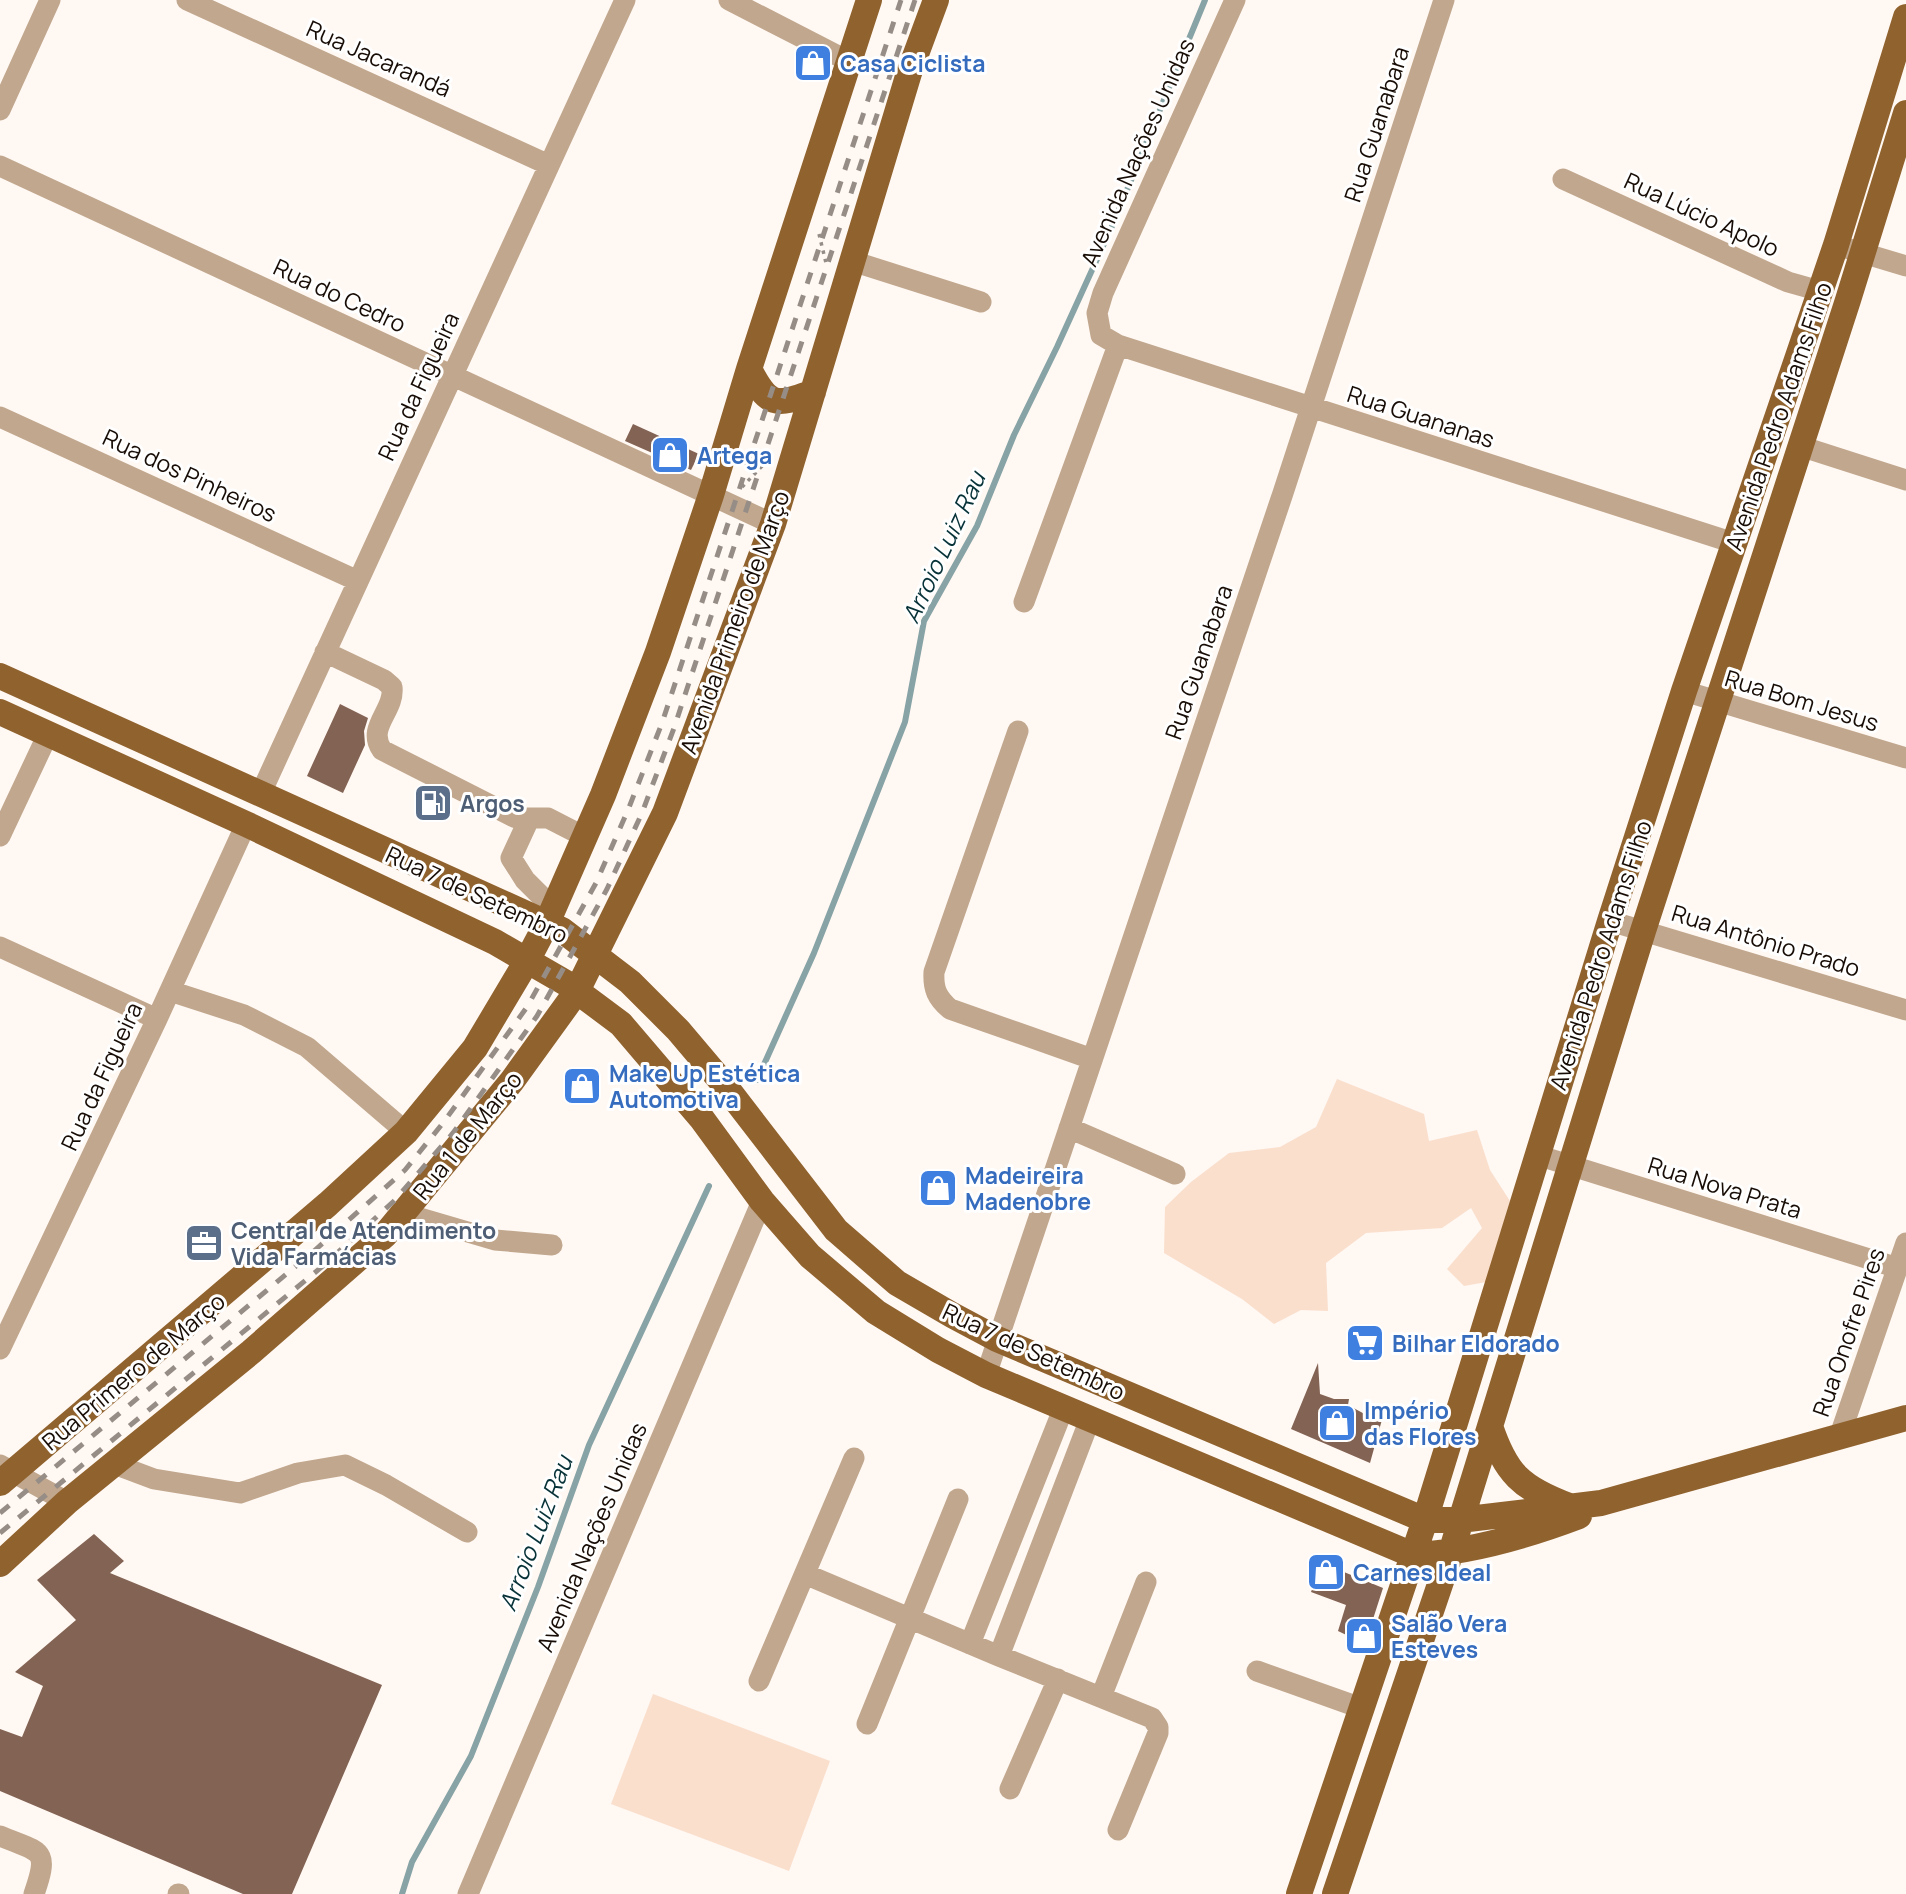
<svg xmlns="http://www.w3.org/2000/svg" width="1906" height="1894" font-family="Manrope,sans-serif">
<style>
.green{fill:#fadfcd}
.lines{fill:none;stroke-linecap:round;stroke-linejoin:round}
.stream{stroke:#87a3a5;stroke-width:6}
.building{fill:#836353}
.path{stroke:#948c86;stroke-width:3.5;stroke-dasharray:3.5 5;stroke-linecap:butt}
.minor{stroke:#c1a78d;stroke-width:21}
.major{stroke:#90622d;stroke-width:26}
.rail{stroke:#968d87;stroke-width:5;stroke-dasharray:12 12;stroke-linecap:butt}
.labels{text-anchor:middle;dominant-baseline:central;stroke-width:6;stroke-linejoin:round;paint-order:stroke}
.street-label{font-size:23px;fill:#180d06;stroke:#fff}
.shop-label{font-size:23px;font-weight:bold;fill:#366cbe;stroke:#fff;text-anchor:start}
.service-label{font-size:23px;font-weight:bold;fill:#4e5e75;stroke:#fff;text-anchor:start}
.water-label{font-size:24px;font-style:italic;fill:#073238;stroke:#fff}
</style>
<rect width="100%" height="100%" fill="#fff8f3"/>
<path class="green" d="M1337,1079L1424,1114L1429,1141L1477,1130L1490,1170L1510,1201L1486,1282L1464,1286L1447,1269L1482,1228L1471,1208L1442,1228L1366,1233L1326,1263L1328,1311L1301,1310L1274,1324L1242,1299L1164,1253L1165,1207L1191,1182L1229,1153L1280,1147L1316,1127Z
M653,1694L830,1761L789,1871L611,1804Z"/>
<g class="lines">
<path class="stream" d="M757,1080L814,953L905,722L924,621L977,526L1014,435L1057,347L1113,224L1205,0
M402,1894L412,1862L471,1756L538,1587L589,1445L709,1186"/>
</g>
<path class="building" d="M633,424L699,454L691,470L625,441Z
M340,704L368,718L364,731L365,745L343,793L307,776Z
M1318,1363L1320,1394L1334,1399H1349L1348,1405L1372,1418L1383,1416L1370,1463L1291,1429Z
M94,1534L124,1561L110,1573L382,1685L292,1894H243L0,1791V1729L22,1737L43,1686L15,1672L76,1620L37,1580Z
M1322,1563L1383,1588L1365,1644L1338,1631L1346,1605L1311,1592Z"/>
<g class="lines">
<path class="path" d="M819,234L826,263
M742,487L766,462"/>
<path class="minor" d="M187,0L549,165
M729,0L848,61
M1235,0L1103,293L1097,313L1101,335L1118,345L1734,543
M0,110L50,0
M0,166L773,524
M1563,179L1788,282L1820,291
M1836,245L1906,266
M852,261L981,302
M0,417L358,581
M1800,446L1906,480
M1024,602L1118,345
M325,652L384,680L392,687C395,711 366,727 382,750L516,818H548L585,837
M1684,691L1906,758
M1018,731L934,972C933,989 937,998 950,1009L1092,1059
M260,795L625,0
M529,819L511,858L525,880L554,909
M0,836L48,734
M1610,921L1906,1010
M0,947L157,1019
M170,991L244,1015L307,1047L406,1132
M1069,1128L1175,1174
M1537,1155L1898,1268
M403,1213L495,1240L552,1245
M0,1349L157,1019L246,824
M986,1375L1283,493L1444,0
M1839,1438L1906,1243
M114,1464L154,1479L240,1493L298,1473L345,1465L386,1485L467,1532
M0,1465L67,1502
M805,1574L999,1656L1152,1718L1158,1727V1733L1118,1830
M970,1644L1064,1407
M999,1656L1090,1419
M1257,1671L1361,1708
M759,1681L854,1458
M1101,1697L1146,1582
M867,1724L958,1499
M1010,1789L1058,1679
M0,1836C41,1853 50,1848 34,1894
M178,1894H179
M468,1894L762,1201"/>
<path class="major" d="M749,369C768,406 775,407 813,392
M0,676L562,930L630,982L678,1030L722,1082L836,1230L897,1283L952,1315L997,1339L1425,1520H1460L1601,1503L1906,1418
M0,712L246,824L495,942L566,983L621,1024L702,1119L762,1201L810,1256L876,1312L938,1350L986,1375L1413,1555C1469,1553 1526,1536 1579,1516
M1490,1426C1506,1474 1521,1488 1569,1506
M0,1483L328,1204L406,1132L475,1048L528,959L547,923L603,795L658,652L711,495L749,369L869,0
M0,1564L67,1502L251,1352L385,1235L512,1081L577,991L665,813L773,524L909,73L936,0
M1299,1894L1425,1520L1610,921L1684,691L1836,245L1906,17
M1335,1894L1453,1546L1643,931L1848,300L1906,113"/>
<path class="rail" d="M0,1513L314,1251L405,1170L443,1123L527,1007L596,883L628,810L662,723L901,0
M0,1533L324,1265L394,1201L453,1133L537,1016L572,953L607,889L642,813L674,728L915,0"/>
</g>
<defs>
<symbol id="shop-square" viewBox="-11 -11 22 22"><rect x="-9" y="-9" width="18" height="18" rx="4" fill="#3f7fe0" stroke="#fff"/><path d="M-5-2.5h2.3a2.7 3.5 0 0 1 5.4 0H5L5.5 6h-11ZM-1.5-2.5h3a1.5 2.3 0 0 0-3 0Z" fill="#fff"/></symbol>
<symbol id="fuel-square" viewBox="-11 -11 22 22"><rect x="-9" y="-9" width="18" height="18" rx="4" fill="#5c6f8a" stroke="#fff"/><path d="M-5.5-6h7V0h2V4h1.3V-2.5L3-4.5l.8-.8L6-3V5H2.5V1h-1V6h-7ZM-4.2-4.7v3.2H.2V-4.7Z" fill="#fff"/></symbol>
<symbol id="office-square" viewBox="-11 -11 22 22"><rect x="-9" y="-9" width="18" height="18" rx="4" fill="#5c6f8a" stroke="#fff"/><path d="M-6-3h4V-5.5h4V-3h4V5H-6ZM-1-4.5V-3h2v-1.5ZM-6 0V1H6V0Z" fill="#fff"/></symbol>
<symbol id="supermarket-square" viewBox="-11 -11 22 22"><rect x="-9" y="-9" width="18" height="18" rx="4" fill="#3f7fe0" stroke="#fff"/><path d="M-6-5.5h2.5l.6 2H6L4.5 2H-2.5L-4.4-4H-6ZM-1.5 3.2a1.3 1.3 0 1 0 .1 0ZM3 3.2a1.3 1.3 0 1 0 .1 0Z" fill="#fff"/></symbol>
</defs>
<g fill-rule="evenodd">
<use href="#shop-square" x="791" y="41" width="44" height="44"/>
<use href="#shop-square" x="648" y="433" width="44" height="44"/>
<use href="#fuel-square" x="411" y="781" width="44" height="44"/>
<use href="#shop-square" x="560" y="1064" width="44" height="44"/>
<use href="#shop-square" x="916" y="1166" width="44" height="44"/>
<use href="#office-square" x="182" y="1221" width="44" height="44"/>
<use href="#supermarket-square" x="1343" y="1321" width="44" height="44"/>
<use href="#shop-square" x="1315" y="1401" width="44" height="44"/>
<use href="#shop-square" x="1304" y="1550" width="44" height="44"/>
<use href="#shop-square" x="1342" y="1614" width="44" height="44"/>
</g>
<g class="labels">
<g class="street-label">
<text transform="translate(379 58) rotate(24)">Rua Jacarandá</text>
<text transform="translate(1376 124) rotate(-72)">Rua Guanabara</text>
<text transform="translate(1137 152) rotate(-66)">Avenida Nações Unidas</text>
<text transform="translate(1702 214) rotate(25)">Rua Lúcio Apolo</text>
<text transform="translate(340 295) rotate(25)">Rua do Cedro</text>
<text transform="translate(418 386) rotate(-65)">Rua da Figueira</text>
<text transform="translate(1421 416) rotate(18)">Rua Guananas</text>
<text transform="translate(1778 416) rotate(-71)">Avenida Pedro Adams Filho</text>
<text transform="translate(190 475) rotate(25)">Rua dos Pinheiros</text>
<text transform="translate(734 622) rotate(-70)">Avenida Primeiro de Março</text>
<text transform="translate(1198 662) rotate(-71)">Rua Guanabara</text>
<text transform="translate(1802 700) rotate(17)">Rua Bom Jesus</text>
<text transform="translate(477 894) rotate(25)">Rua 7 de Setembro</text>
<text transform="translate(1766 940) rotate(17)">Rua Antônio Prado</text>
<text transform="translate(1600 955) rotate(-72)">Avenida Pedro Adams Filho</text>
<text transform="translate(101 1076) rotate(-65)">Rua da Figueira</text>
<text transform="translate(467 1135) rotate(-51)">Rua 1 de Março</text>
<text transform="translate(1725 1187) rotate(17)">Rua Nova Prata</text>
<text transform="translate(1848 1332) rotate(-71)">Rua Onofre Pires</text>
<text transform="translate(1034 1351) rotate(25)">Rua 7 de Setembro</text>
<text transform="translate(133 1371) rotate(-40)">Rua Primero de Março</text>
<text transform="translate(591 1537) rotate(-67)">Avenida Nações Unidas</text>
</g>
<g class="shop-label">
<text x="840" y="63">Casa Ciclista</text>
<text x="697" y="455">Artega</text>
<text x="609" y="1073">Make Up Estética<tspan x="609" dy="26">Automotiva</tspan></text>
<text x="965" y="1175">Madeireira<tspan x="965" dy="26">Madenobre</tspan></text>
<text x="1392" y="1343">Bilhar Eldorado</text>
<text x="1364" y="1410">Império<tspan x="1364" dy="26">das Flores</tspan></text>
<text x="1353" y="1572">Carnes Ideal</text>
<text x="1391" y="1623">Salão Vera<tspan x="1391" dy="26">Esteves</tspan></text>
</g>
<g class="service-label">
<text x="460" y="803">Argos</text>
<text x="231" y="1230">Central de Atendimento<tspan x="231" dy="26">Vida Farmácias</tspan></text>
</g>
<g class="water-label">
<text transform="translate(943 547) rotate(-65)">Arroio Luiz Rau</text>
<text transform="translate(535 1533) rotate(-69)">Arroio Luiz Rau</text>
</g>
</g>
</svg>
